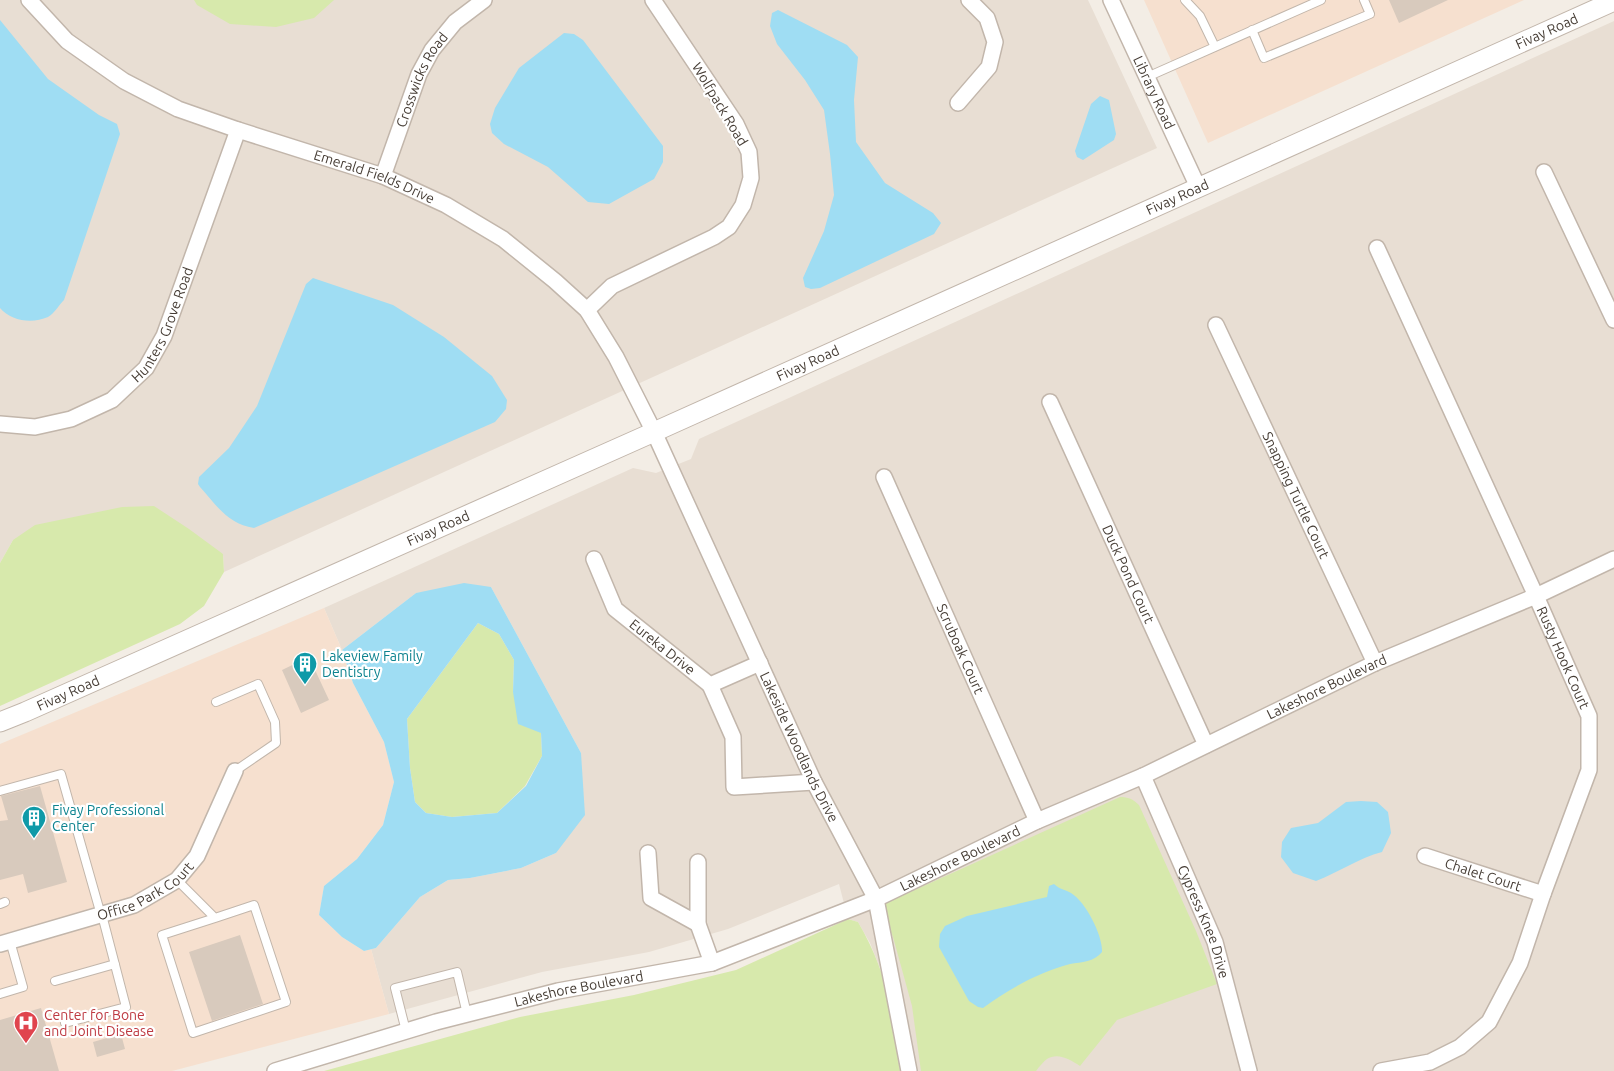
<svg xmlns="http://www.w3.org/2000/svg" width="1614" height="1071" font-family="Ubuntu,sans-serif">
<style>
.residential{fill:#e8ded3}
.commercial{fill:#f6e0cf}
.green{fill:#d7e9ac}
.water{fill:#9fddf3;fill-rule:evenodd}
.building{fill:#d8cabd}
.lines{fill:none;stroke-linecap:round;stroke-linejoin:round}
.service-casing{stroke:#c2b6ab;stroke-width:10}
.minor-casing{stroke:#c2b6ab;stroke-width:18}
.tertiary-casing{stroke:#c2b6ab;stroke-width:21}
.service{stroke:#fff;stroke-width:8}
.minor{stroke:#fff;stroke-width:15}
.tertiary{stroke:#fff;stroke-width:19}
.labels{text-anchor:middle;dominant-baseline:central;stroke-width:4.5;stroke-linejoin:round;paint-order:stroke}
.street-label{font-size:14px;fill:#463d35;stroke:#fff}
.culture-label{font-size:14px;fill:#0d838f;stroke:#fff;text-anchor:start}
.health-label{font-size:14px;fill:#be3a42;stroke:#fff;text-anchor:start}
</style>
<rect width="100%" height="100%" fill="#f3ede5"/>
<path class="residential" d="M0,0H1088L1157,148L224,572L223,554L13,540L0,563Z
M1614,21V1071H899L891,1009L882,973L870,943L858,922L848,919L839,884L728,929L649,952L542,972L389,1014L371,949L376,948L420,897L448,880L470,878L521,868L556,853L581,753L491,587L416,593L342,650L324,608L633,468L656,473L691,459L699,439Z"/>
<path class="commercial" d="M1144,0H1524L1208,143Z
M324,608L342,650L353,683L384,742L394,782L383,825L357,859L324,886L319,915L342,937L364,951L371,949L389,1014L172,1071H0V744Z"/>
<path class="green" d="M194,0H334L314,18L276,27L230,24L197,5Z
M154,506L189,529L223,554L224,572L204,606L180,624L0,706V563L13,540L35,525L122,507Z
M478,623L499,634L514,660L513,692L541,733L542,756L525,786L497,813L452,817L426,813L415,802L410,768L407,719Z
M1120,797C1128,797 1133,799 1139,805L1196,931L1217,984L1117,1020L1080,1066C1071,1060 1058,1052 1047,1059C1043,1062 1039,1067 1036,1071H921L912,1006L893,937L885,918L883,910L886,903Z
M848,919L858,922C874,949 885,978 891,1009C895,1030 896,1051 900,1071H324L520,1017L634,995L736,970Z"/>
<path class="water" d="M778,10L847,45L858,57L854,100L856,142L885,183L933,213L941,223L934,234L820,288L811,289L805,287L803,278L824,231L834,195L830,154L824,110L805,80L777,44L770,26L772,13Z
M0,20L48,79L99,115L117,124L120,134L64,300C59,305 54,314 48,317C32,324 11,321 0,308Z
M564,33L574,34L583,40L663,146V162L654,179L609,204L588,202L548,167L504,144L492,133L490,124L495,108L519,68Z
M1100,96L1109,100L1116,134L1114,140L1083,160L1077,157L1075,151L1091,104Z
M313,278L393,305L444,337L492,376L507,400L506,409L495,422L254,528C228,524 217,506 200,487L198,484L199,477L229,448L257,406L306,284Z
M464,583L491,587L581,753L585,815L556,853L521,868L470,878L448,880L420,897L376,948L364,951L342,937L319,915L324,886L357,859L383,825L394,782L384,742L353,683L342,650L416,593ZM478,623L499,634L514,660L513,692L518,724L541,733L542,756L526,786L497,813L452,817L426,813L415,802L410,768L407,719Z
M1361,801L1377,802L1388,812L1391,833L1382,852C1359,858 1339,872 1316,881L1293,873L1281,857L1282,842L1291,828L1318,823L1346,802Z
M1054,884C1061,890 1064,889 1071,893C1086,902 1103,936 1102,952C1094,962 1082,962 1070,964C1039,972 1009,989 983,1008L978,1007L969,1001L939,947L940,934L945,926L967,916L1047,897L1049,886Z"/>
<path class="building" d="M1389,0H1448L1399,23Z
M309,657L329,700L301,713L282,670Z
M40,786L67,882L28,893L23,874L0,880V821L8,820L1,796Z
M240,935L263,1004L212,1021L189,952Z
M41,1008L59,1071H0V1020Z
M121,1034L125,1049L97,1057L93,1042Z"/>
<g class="lines">
<defs>
<path id="service" d="M1185,0L1200,16L1215,47
M1252,30L1264,58L1370,14L1364,0
M1147,77L1321,0
M216,702L258,684L275,722L276,743L235,771
M0,791L61,774L101,915
M177,880L215,918L162,935L193,1033L286,1002L254,905L215,918
M0,904L5,902
M55,981L115,964
M0,994L23,987L10,941
M65,1023L126,1007L102,915
M406,1031L395,988L457,972L467,1014"/>
<g id="minor">
<path id="s1" d="M29,0L67,41L124,81L178,109L238,130L383,176L446,205L503,239L555,281L587,310L616,357L654,432L814,782L876,899L909,1071"/>
<path id="s2" d="M1111,0L1198,187"/>
<path d="M958,103L989,67L995,42L987,18L969,0"/>
<path d="M1544,172L1614,320"/>
<path id="s3" d="M383,176L419,74L432,50L455,22L484,0"/>
<path id="s4" d="M1377,248L1536,596L1589,716V770L1543,894L1520,963L1489,1022L1460,1047L1430,1062L1381,1071"/>
<path d="M587,310L612,286L714,237L729,227L743,205L751,178L749,152L736,124L653,0"/>
<path id="s5" d="M1216,325L1375,663"/>
<path id="s6" d="M1050,402L1206,745"/>
<path id="s7" d="M0,424L35,427L71,419L112,400L146,368L164,336L238,130"/>
<path id="s8" d="M884,477L1037,821"/>
<path id="s9" d="M594,559L615,609L710,685L760,663"/>
<path d="M710,685L733,737L734,787L814,782"/>
<path id="s10" d="M1143,776L1215,942L1249,1071"/>
<path d="M648,853L651,898L698,924"/>
<path id="s11" d="M1425,856L1543,894"/>
<path d="M698,862V924L712,963"/>
<path id="s12" d="M0,944L134,905L177,880L197,856L235,771"/>
<path id="s13" d="M275,1071L436,1022L558,991L712,963L876,899L1037,821L1143,776L1375,663L1536,596L1614,559"/>
</g>
<g id="tertiary">
<path id="s14" d="M0,722L25,712L654,432L1614,1"/>
</g>
</defs>
<use href="#service" class="service-casing"/>
<use href="#minor" class="minor-casing"/>
<use href="#tertiary" class="tertiary-casing"/>
<use href="#service" class="service"/>
<use href="#minor" class="minor"/>
<use href="#tertiary" class="tertiary"/>
</g>
<defs>
<symbol id="building-pin" viewBox="-11 -11 22 30"><path d="M0 17L-7.5 6A9.5 9.5 0 1 1 7.5 6Z" fill="#0f9aa8" stroke="#fff"/><path d="M-4-6H4V6H1V3H-1V6H-4ZM-2.5-4.3h1.7v1.8h-1.7ZM.8-4.3h1.7v1.8H.8ZM-2.5-1h1.7V.8h-1.7ZM.8-1h1.7V.8H.8Z" fill="#fff"/></symbol>
<symbol id="hospital-pin" viewBox="-11 -11 22 30"><path d="M0 17L-7.5 6A9.5 9.5 0 1 1 7.5 6Z" fill="#e0444e" stroke="#fff"/><path d="M-5-5h3v3.5h4V-5h3V5h-3V1.5h-4V5h-3Z" fill="#fff"/></symbol>
</defs>
<g fill-rule="evenodd">
<use href="#building-pin" x="291" y="650" width="28" height="38"/>
<use href="#building-pin" x="20" y="804" width="28" height="38"/>
<use href="#hospital-pin" x="12" y="1009" width="28" height="38"/>
</g>
<g class="labels">
<g class="street-label">
<text stroke="none"><textPath href="#s14" startOffset="1694">Fivay Road</textPath></text>
<text stroke="none"><textPath href="#s3" startOffset="104">Crosswicks Road</textPath></text>
<text stroke="none"><textPath href="#s2" startOffset="102">Library Road</textPath></text>
<text transform="translate(720 104) rotate(59)">Wolfpack Road</text>
<text stroke="none"><textPath href="#s1" startOffset="394">Emerald Fields Drive</textPath></text>
<text stroke="none"><textPath href="#s14" startOffset="1289">Fivay Road</textPath></text>
<text stroke="none"><textPath href="#s7" startOffset="210">Hunters Grove Road</textPath></text>
<text stroke="none"><textPath href="#s14" startOffset="884">Fivay Road</textPath></text>
<text stroke="none"><textPath href="#s5" startOffset="188">Snapping Turtle Court</textPath></text>
<text stroke="none"><textPath href="#s14" startOffset="479">Fivay Road</textPath></text>
<text stroke="none"><textPath href="#s6" startOffset="189">Duck Pond Court</textPath></text>
<text stroke="none"><textPath href="#s9" startOffset="115">Eureka Drive</textPath></text>
<text stroke="none"><textPath href="#s8" startOffset="188">Scruboak Court</textPath></text>
<text stroke="none"><textPath href="#s4" startOffset="450">Rusty Hook Court</textPath></text>
<text stroke="none"><textPath href="#s13" startOffset="1125">Lakeshore Boulevard</textPath></text>
<text stroke="none"><textPath href="#s14" startOffset="74">Fivay Road</textPath></text>
<text stroke="none"><textPath href="#s1" startOffset="1134">Lakeside Woodlands Drive</textPath></text>
<text stroke="none"><textPath href="#s13" startOffset="720">Lakeshore Boulevard</textPath></text>
<text stroke="none"><textPath href="#s11" startOffset="61">Chalet Court</textPath></text>
<text stroke="none"><textPath href="#s12" startOffset="156">Office Park Court</textPath></text>
<text stroke="none"><textPath href="#s10" startOffset="158">Cypress Knee Drive</textPath></text>
<text stroke="none"><textPath href="#s13" startOffset="315">Lakeshore Boulevard</textPath></text>
</g>
<g class="culture-label">
<text x="322" y="656">Lakeview Family<tspan x="322" dy="16">Dentistry</tspan></text>
<text x="52" y="810">Fivay Professional<tspan x="52" dy="16">Center</tspan></text>
</g>
<g class="health-label">
<text x="44" y="1015">Center for Bone<tspan x="44" dy="16">and Joint Disease</tspan></text>
</g>
</g>
</svg>
